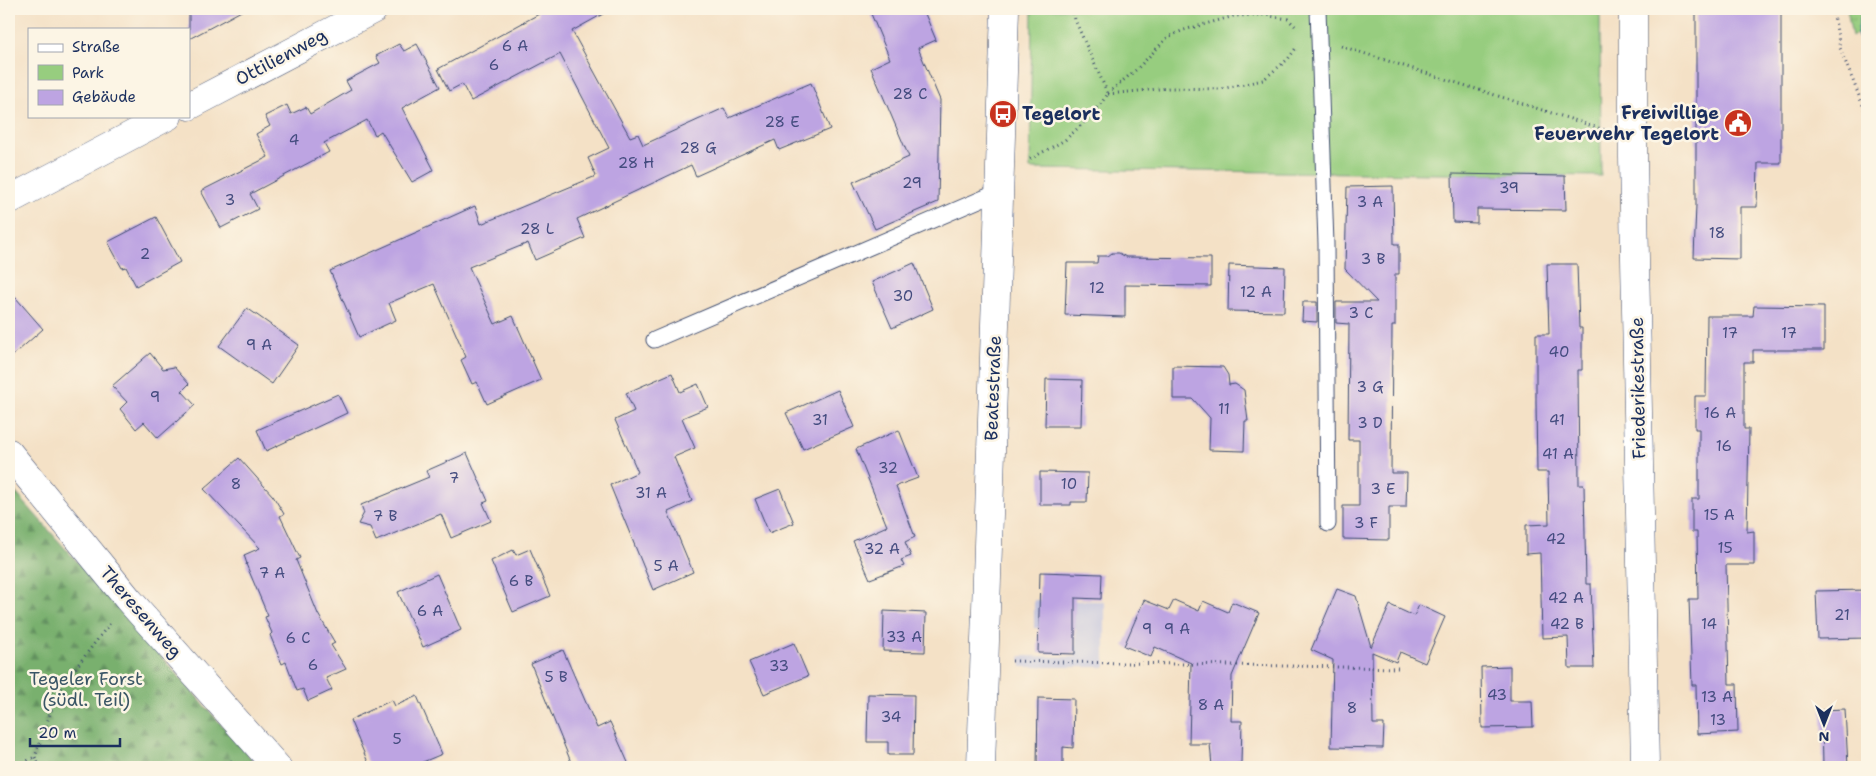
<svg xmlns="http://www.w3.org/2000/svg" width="1876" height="776" font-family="'Shantell Sans',sans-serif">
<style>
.industrial{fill:#c1c2dd}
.grass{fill:url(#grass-tufts);stroke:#597e6e}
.forest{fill:url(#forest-firs);stroke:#4a7066}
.park{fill:#97cd7f;stroke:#597e6e}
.water{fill:#41adc0;stroke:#2e6e8f}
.pier{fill:#f4e1c6}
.building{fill:#bda4e2}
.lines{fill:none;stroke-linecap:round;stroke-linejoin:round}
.service-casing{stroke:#3c4a6e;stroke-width:17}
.minor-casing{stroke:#3c4a6e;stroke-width:29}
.path{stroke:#3c4a6e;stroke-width:3;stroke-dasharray:1 4;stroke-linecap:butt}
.service{stroke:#fff;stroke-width:15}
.minor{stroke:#fff;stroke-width:28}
.labels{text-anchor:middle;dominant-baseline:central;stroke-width:5;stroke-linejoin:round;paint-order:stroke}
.number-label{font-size:15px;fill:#444c7f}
.street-label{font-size:18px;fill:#1b2f5e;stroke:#fcf5e5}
.poi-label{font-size:18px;font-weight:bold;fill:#1b2f5e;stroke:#fcf5e5;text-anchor:end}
.park-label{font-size:18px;fill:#3a5666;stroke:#fcf5e5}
</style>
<defs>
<pattern id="grass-tufts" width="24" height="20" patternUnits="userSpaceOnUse" patternTransform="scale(1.25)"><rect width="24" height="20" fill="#97cd7f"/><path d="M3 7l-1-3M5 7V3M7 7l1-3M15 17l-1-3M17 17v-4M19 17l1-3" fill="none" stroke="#82b070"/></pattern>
<pattern id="forest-firs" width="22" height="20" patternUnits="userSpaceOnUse" patternTransform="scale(1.25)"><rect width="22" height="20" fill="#79b06e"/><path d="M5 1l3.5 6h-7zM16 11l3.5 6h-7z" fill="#62905e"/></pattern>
</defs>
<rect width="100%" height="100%" fill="#fcf5e5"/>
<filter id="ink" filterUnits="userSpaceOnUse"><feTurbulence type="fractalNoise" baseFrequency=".02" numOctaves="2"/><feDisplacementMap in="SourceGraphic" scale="10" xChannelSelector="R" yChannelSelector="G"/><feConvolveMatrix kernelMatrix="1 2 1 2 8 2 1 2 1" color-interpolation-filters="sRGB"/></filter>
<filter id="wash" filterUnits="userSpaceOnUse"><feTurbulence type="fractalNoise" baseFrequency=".0096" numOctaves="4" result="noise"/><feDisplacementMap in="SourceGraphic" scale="20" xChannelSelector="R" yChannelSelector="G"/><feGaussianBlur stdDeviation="1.12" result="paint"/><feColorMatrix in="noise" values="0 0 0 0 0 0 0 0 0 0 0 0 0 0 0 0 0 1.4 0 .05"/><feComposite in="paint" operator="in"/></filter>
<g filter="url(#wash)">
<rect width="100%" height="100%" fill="#f4e1c6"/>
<path class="industrial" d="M1034,600L1105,601V667H1021L1020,656L1076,657V629L1034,628Z"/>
<path class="grass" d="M1847,9H1862L1857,33L1852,37Z"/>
<path class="forest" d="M9,485L259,767H9Z"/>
<path class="park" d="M1032,9H1600L1601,176L1030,169Z"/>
<path class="water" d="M1862,9H1867V73L1857,33Z"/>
<path class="pier" d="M1867,29V48L1858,49L1856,39L1863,37L1862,31Z"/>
<g id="blocks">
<path class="building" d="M189,9H245L189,39Z
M536,9H612L572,31L630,137L638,134L643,145L724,108L729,118L811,83L830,129L779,150L775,140L696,176L691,165L577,219L585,238L535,260L528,243L469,267L495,324L513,316L541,380L487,404L477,382L472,384L461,360L466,357L434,284L389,303L396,320L359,337L330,271L475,206L481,224L596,176L588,158L609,148L560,54L471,101L462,84L449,91L438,69L539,14Z
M869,9H923L936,40L918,48L940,100L938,202L875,229L853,182L909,157L871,68L890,59Z
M1696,9H1781V163H1758L1757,207H1740V259L1694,258L1696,205Z
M399,44L404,51L417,44L440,87L402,108L434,170L412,182L381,131L375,135L367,120L324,143L329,152L250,194L258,209L221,228L201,191L268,157L256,134L270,126L265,116L287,105L291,114L306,107L310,114L351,90L346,81L380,63L376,56Z
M1452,174L1565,176L1566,210L1477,209V223L1453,222Z
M1393,186L1394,244H1399V274H1395V326H1392L1391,473H1407L1406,507H1389V540L1343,539V506H1359V440H1348L1349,324L1336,323V302H1377L1345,269L1347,187Z
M156,217L180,262L136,286L126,267L122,268L108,242Z
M1112,253H1119L1126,257L1211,258V286L1125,285V317L1065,315L1067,263H1097L1098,256H1108Z
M914,263L933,309L892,328L872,282Z
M1547,264H1577L1579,328H1582V370H1578L1579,485H1584L1586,584H1591L1594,668H1569L1568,637L1542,638L1540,553L1526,554V525L1549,524L1548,472H1537L1536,403V334H1549Z
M1229,265L1285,267L1284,312L1228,311Z
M9,290L43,329L9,359Z
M1303,302H1317V322L1302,321Z
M1754,306L1824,307V350H1753V362H1744V429H1749L1747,532L1754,531V565H1726L1729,684H1737L1738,732L1697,734L1696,685H1692L1689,599H1698L1697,532H1692V499H1699V429H1695V396H1706L1707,316H1753Z
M247,308L299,345L272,384L219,346Z
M150,353L163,369L174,367L189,384L182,391L195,405L158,438L144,422L136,429L120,409L127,402L112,386Z
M1173,366L1223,367L1228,375L1229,385L1235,384L1244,390L1248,421H1245L1244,451L1209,450L1210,418L1193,399H1173Z
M672,373L680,392L698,384L708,407L682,418L695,448L674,457L692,501L668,512L693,572L653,590L610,485L638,472L615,420L634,411L626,393Z
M1046,379L1082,380L1081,426H1045Z
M838,390L854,427L803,449L786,413Z
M338,394L347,413L266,451L257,430Z
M899,430L918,478L896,486L915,537L905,542L911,556L901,560L904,566L870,579L853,541L887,526L856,449Z
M467,453L488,501L483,503L491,521L451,538L441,514L376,541L370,527L358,524L364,513L361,505L429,477L426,471Z
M239,458L273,496L284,514L280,516L300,558L296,560L318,614L335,643L331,645L346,669L326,678L332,690L308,701L303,689L297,691L286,662L282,664L270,635L272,633L265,617L268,616L246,564H247L244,555L260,548L204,489Z
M1040,472L1088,473L1087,502H1071V505H1040Z
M780,489L794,523L769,533L755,499Z
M530,549L550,596L513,612L491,561L513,550L516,555Z
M1040,572L1102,574L1101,599L1075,598V654L1038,653Z
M437,574L461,630L423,647L398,592Z
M1337,589L1356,596L1371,647L1390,605L1414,616L1419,605L1445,617L1425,663L1400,652L1396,662L1372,652L1373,724H1384L1383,748L1331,747L1333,660L1311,650Z
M1867,590V638L1818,639L1816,591Z
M1144,600L1169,610L1174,600L1199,611L1203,601L1228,612L1232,602L1259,613L1232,676L1231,721H1242L1241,763L1212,766L1210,744H1189L1191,663L1155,647L1151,657L1124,646Z
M884,611L926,613L925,652L883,651Z
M794,643L808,676L764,694L749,662Z
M563,650L597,728L610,722L630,767H573L531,664Z
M1510,666V701H1532L1533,727L1482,728L1481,667Z
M868,694L914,695L913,755H888V742H867Z
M417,696L442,754L411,767H370L350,720L392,700L395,706Z
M1038,698L1074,699L1073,748L1063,747V767L1037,766Z
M1845,709L1848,767H1823L1822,710Z"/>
</g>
</g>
<g filter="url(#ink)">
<use href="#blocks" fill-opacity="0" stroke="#3c4a6e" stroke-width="1"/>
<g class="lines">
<defs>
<path id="service" d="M1318,9L1326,244L1328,524
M654,340L1000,191"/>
<path id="minor" d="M1633,9V157L1645,767
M189,106L374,9
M9,200L168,116
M9,453L128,599L277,767
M981,767L1005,9"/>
</defs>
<use href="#service" class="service-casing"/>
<use href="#minor" class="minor-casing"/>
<path class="path" d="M1833,9L1840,48L1867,116
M1341,46L1605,130
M1108,93L1137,69L1168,37L1184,30L1234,16L1263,15L1288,19L1295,26
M1108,94L1169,88L1221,89L1263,80L1288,59L1296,48
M1030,159L1065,140L1091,116L1108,94L1075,20L1073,9
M1012,661L1399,668
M14,767L35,757
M40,767L35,757L58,691L110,623
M223,767L233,760"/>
<use href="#service" class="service"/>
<use href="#minor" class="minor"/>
</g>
</g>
<defs>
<symbol id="bus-disc" viewBox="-11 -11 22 22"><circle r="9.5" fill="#c8321e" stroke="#fcf5e5"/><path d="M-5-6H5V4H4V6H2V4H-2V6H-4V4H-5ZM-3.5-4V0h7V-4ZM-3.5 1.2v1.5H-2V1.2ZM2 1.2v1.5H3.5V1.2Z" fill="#fff"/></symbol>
<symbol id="civic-disc" viewBox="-11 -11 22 22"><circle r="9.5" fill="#c8321e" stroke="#fcf5e5"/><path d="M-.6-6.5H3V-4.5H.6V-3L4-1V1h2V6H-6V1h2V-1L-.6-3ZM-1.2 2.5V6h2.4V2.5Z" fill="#fff"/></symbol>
</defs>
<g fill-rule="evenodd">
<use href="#bus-disc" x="987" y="98" width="32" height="32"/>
<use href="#civic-disc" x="1722" y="107" width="32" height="32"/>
</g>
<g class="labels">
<g class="number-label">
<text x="515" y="46">6 A</text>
<text x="494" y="65">6</text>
<text x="910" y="94">28 C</text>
<text x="782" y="122">28 E</text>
<text x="294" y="140">4</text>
<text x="698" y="148">28 G</text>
<text x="636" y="163">28 H</text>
<text x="912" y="183">29</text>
<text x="1509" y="188">39</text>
<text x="230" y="200">3</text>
<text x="1370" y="202">3 A</text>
<text x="537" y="229">28 L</text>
<text x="1717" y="233">18</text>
<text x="145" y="254">2</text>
<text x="1373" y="259">3 B</text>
<text x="1097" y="288">12</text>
<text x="1256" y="292">12 A</text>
<text x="903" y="296">30</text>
<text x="1361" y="313">3 C</text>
<text x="1730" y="333">17</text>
<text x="1789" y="333">17</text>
<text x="259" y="345">9 A</text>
<text x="1559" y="352">40</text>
<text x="1370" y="387">3 G</text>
<text x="155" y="397">9</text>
<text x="1224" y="409">11</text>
<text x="1720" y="413">16 A</text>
<text x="820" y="420">31</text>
<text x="1557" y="420">41</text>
<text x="1370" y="423">3 D</text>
<text x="1724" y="446">16</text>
<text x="1558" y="454">41 A</text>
<text x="888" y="468">32</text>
<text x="454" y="478">7</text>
<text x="236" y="484">8</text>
<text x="1069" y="484">10</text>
<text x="1383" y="489">3 E</text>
<text x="651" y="493">31 A</text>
<text x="1719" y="515">15 A</text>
<text x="385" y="516">7 B</text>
<text x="1366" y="523">3 F</text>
<text x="1556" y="539">42</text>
<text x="1725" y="548">15</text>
<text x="882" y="549">32 A</text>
<text x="666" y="566">5 A</text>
<text x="272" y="573">7 A</text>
<text x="521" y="581">6 B</text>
<text x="1566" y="598">42 A</text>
<text x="430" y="611">6 A</text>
<text x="1842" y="615">21</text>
<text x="1567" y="624">42 B</text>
<text x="1709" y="624">14</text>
<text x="1147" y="629">9</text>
<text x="1177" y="629">9 A</text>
<text x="904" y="637">33 A</text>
<text x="298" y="638">6 C</text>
<text x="313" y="665">6</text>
<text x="779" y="666">33</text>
<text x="556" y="677">5 B</text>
<text x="1497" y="695">43</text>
<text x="1717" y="697">13 A</text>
<text x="1211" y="705">8 A</text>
<text x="1352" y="708">8</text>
<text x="891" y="717">34</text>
<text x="1718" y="720">13</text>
<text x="397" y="739">5</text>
</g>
<g class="street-label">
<text transform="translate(281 57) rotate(-28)">Ottilienweg</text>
<text transform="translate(993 388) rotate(-88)">Beatestraße</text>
<text transform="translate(1638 388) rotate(-91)">Friederikestraße</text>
<text transform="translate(141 612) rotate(49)">Theresenweg</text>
</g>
<g class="poi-label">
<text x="1719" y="113">Freiwillige<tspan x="1719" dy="21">Feuerwehr Tegelort</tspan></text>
<text x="1022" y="114" text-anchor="start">Tegelort</text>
</g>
<g class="park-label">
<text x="86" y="679">Tegeler Forst<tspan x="86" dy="21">(südl. Teil)</tspan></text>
</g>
</g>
<rect width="1876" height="776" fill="none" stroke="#fcf5e5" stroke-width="30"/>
<rect x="28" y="28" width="162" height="90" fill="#fcf5e5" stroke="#a2a6af"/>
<rect x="38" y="44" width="25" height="8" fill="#ffffff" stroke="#a2a6af"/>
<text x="72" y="52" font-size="15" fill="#1b2f5e">Straße</text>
<rect x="38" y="65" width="25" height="15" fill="#97cd7f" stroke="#a2a6af"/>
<text x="72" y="78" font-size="15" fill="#1b2f5e">Park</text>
<rect x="38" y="90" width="25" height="15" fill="#bda4e2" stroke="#a2a6af"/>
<text x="72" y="102" font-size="15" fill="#1b2f5e">Gebäude</text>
<g transform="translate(1824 724) rotate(180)" stroke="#fcf5e5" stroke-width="4" paint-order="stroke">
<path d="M0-4L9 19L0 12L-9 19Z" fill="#1b2f5e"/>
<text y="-8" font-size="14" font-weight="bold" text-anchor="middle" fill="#1b2f5e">N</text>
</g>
<path d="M30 738v8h90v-8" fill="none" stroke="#1b2f5e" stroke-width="2.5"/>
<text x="38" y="738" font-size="15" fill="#1b2f5e" stroke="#fcf5e5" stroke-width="4" paint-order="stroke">20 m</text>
</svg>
